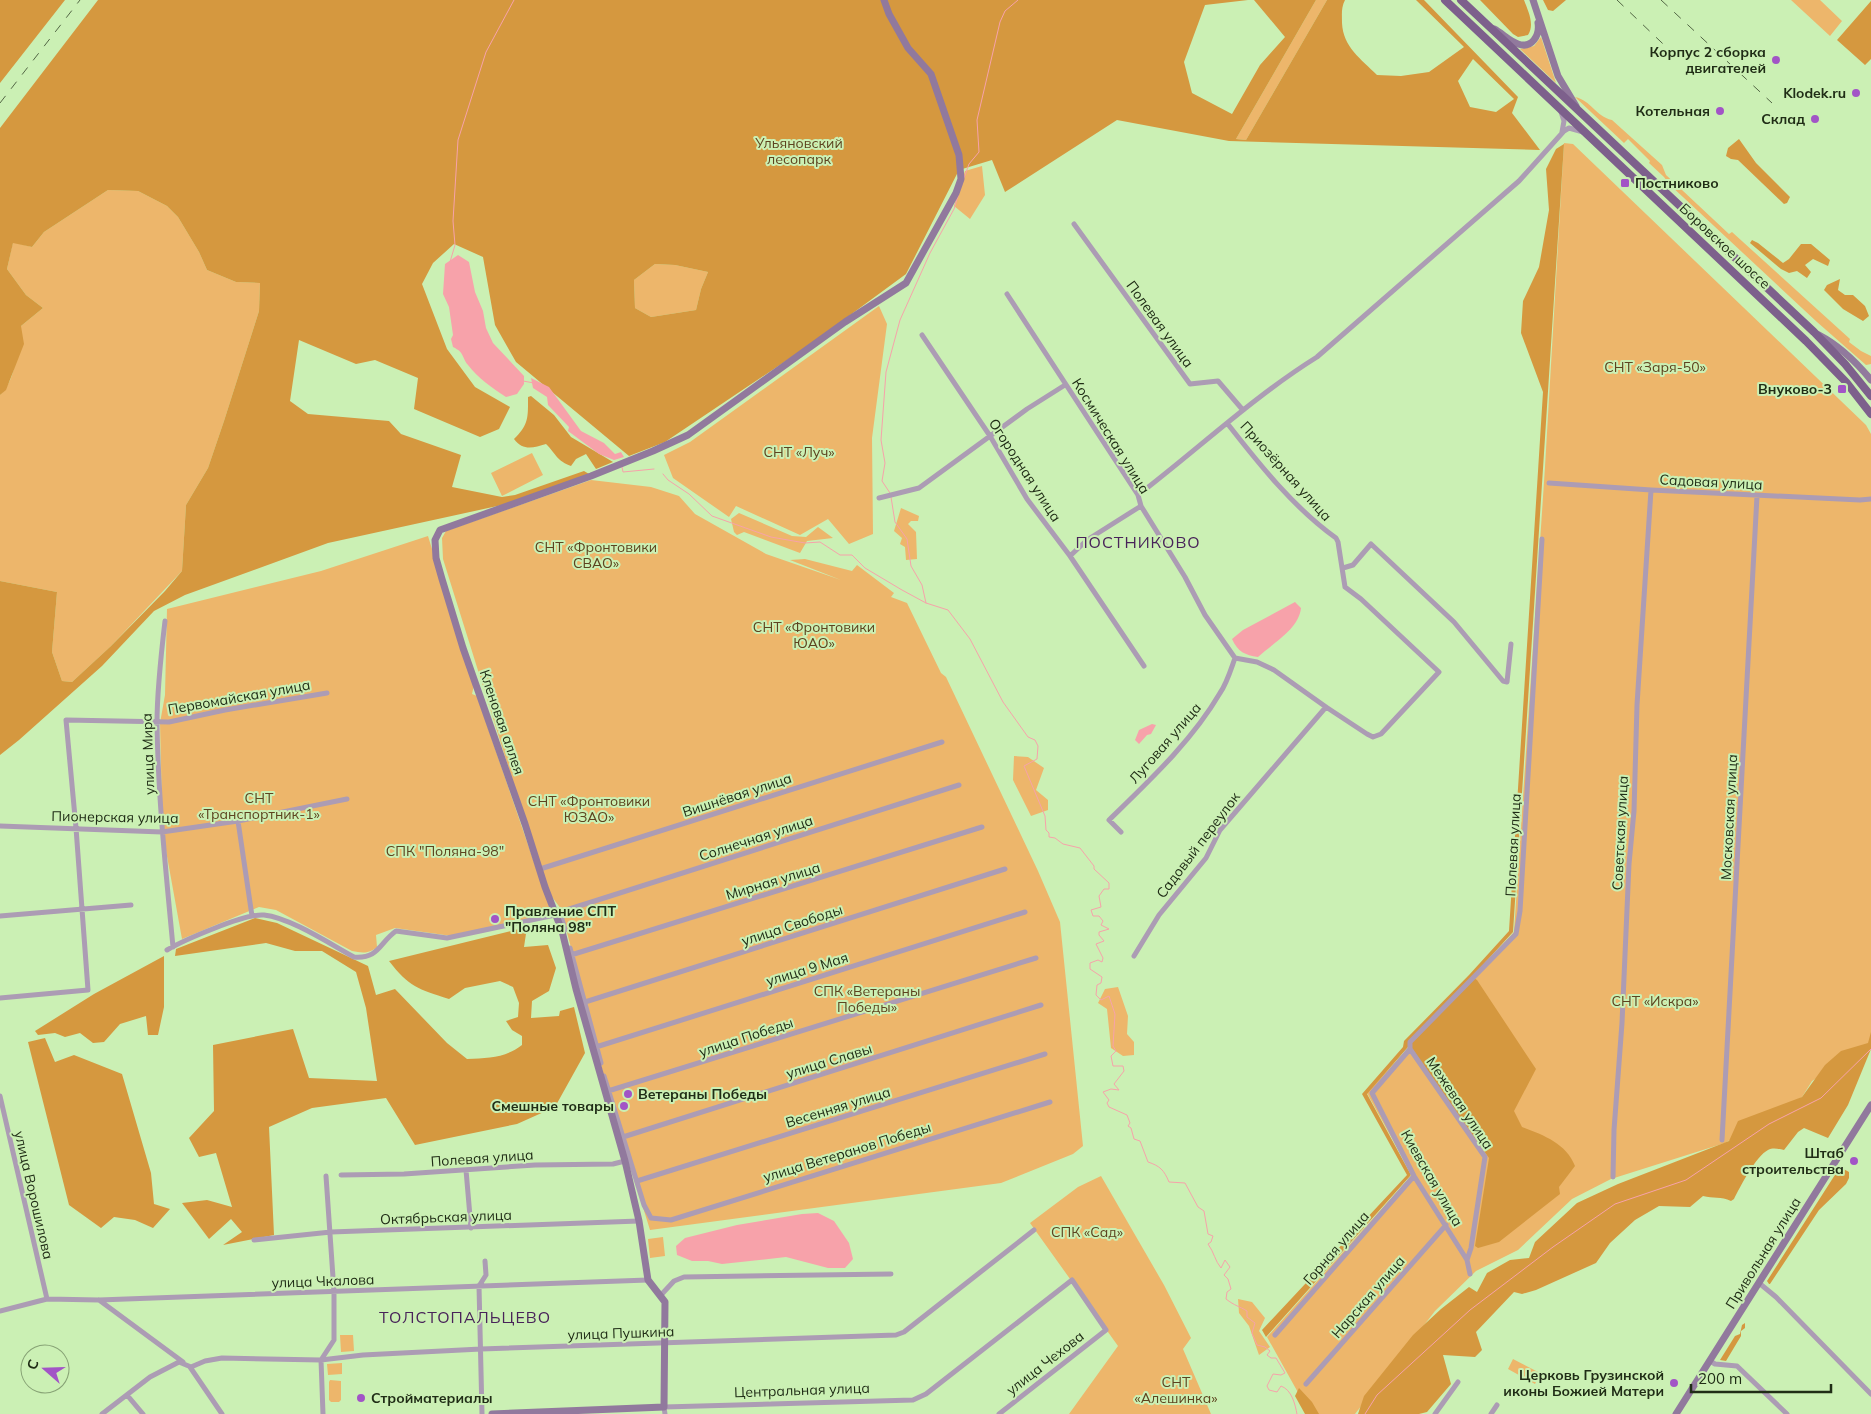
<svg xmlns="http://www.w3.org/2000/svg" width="1871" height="1414" font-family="Mulish,sans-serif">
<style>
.green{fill:#edb66b}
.forest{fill:#d5983f;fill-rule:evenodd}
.water{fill:#f7a2aa}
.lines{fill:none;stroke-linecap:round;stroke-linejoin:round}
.stream{stroke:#f7a2aa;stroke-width:1}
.street{stroke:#ac9cb4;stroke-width:5}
.secondary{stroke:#91799d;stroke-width:7}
.primary{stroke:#7d608c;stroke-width:8}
.rail{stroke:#536745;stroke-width:1;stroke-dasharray:9 9;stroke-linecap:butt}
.poi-dot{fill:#a254c6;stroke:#cbf0b4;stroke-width:2}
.labels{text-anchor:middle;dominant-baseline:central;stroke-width:4;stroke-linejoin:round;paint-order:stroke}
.poi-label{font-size:14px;font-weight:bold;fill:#202d16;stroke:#cbf0b4;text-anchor:end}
.park-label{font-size:14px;fill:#5d431f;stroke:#cbf0b4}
.street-label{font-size:14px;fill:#202d16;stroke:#cbf0b4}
.quarter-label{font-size:16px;letter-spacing:1px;fill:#482359;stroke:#cbf0b4}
</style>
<rect width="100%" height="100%" fill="#cbf0b4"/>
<path class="green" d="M1316,0H1327L1246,140L1236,139Z
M1791,0H1820L1842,21L1830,36Z
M1541,37L1556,83L1520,49L1534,46Z
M1575,97C1592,101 1595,116 1612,120L1662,165L1666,175L1729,234L1732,232L1850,339L1849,342L1861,351L1871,356V364L1866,365L1817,322L1669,184L1664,177L1649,163L1650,161L1628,139L1624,143Z
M1564,143L1573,144L1866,425L1871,434V1037L1869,1044L1812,1081L1802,1097L1725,1143L1611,1179L1572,1199L1518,1250L1476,1271L1435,1311L1355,1414H1310L1267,1337L1412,1175L1367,1093L1514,932L1545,467Z
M982,166L985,195L970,219L954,206L965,171Z
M108,190L138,191L167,206L178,217L199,252L207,270L236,282L260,283L259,311L224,421L208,468L186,505L182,571L111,646L72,682L62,681L52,652L57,592L0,581V395C17,380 17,347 21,326L43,308L26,295L7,269L13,242L32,247L44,232Z
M655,264L675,265L708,272L701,289L696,310L651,317L635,308L634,280Z
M879,306L887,324L872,438L873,534L849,544L828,519L800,535L736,506L729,517L673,478L664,455L690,442Z
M532,453L543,475L502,496L491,473Z
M591,480L651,487L679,496L695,514L766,554L841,580L790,560L805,559L852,571L857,565L894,593L891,597L907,603L941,673L946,677L1038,871L1060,922L1083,1146L1073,1154L1001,1183L650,1230L612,1107L561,909L547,890L443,559L442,538L446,531Z
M901,508L919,516L918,521H911L908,524L916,532L917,559L906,560L905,547L900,544L902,538L894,531Z
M739,513L792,536L806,537L818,527L833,538L807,541L800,553L744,532L737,535L734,532L731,519Z
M428,536L474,685L472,694L477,696L550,909L549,914L452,936L395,928L376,935L377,947C369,954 362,953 352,951L276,910L259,907L182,939L163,834L162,807L160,723L165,695L167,609L321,571Z
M1014,756L1028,757L1044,768L1036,790L1048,800V810L1031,816L1013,780Z
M1118,987L1128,1016L1127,1034L1134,1042V1055L1123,1056L1111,1048L1107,1009L1098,1003L1105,989Z
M1101,1176L1164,1285L1191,1338L1183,1349L1211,1414H1069L1118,1346L1030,1223L1078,1187Z
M663,1237L665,1256L650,1258L648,1239Z
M1238,1299L1252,1302L1265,1318L1259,1331L1270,1347L1259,1355L1249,1326L1239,1313Z
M340,1335H353L354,1351L341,1352Z
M1513,1359L1540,1373L1535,1384L1508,1369Z
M342,1363V1374L328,1375L327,1364Z
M330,1380L341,1381V1400L339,1402H331L329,1400V1382Z"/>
<path class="forest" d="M0,0H65L0,83Z
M98,0H1248L1205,5L1184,62L1192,93L1232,114L1260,65L1285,37L1254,0H1316L1236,139L1246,140L1327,0H1345C1341,8 1342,14 1342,23C1343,47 1361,59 1377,75L1401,76L1429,72L1464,47L1416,0H1424L1518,97L1512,113L1540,150L1229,141L1117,120L1005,192L992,160L959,170L906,274L808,346L665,442L629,456L516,362L495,325L483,257L454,244L433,263L422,284L447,349L475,387L510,407L499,429L480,437L414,409L418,378L375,360L356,364L299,340L290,401L308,414L389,421L401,434L461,455L452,487L502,497L515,495L584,471L589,474L502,505L328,543L185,595L154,611L102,666L19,740L0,755V581L57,592L52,652L62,681L72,682L111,646L165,591L182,571L186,505L208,468L224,421L259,311L260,283L236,282L207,270L199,252L178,217L167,206L138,191L108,190L44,232L32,247L13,243L7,269L26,295L43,308L21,326L24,344L6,390L0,395V128ZM1473,59L1514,99L1496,112L1470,107L1458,81ZM655,264L675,265L708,272L701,289L696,310L651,317L635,308L634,280Z
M1480,0H1524C1528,11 1535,24 1528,35L1518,37L1513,34Z
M1543,0H1566L1553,11L1548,10Z
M1871,1V59L1865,65L1837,40Z
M1739,139L1756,163L1790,197L1787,203L1784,204L1738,160L1731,159L1726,156L1728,148Z
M1564,144L1513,932L1472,977L1477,980L1536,1069L1514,1111L1522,1127C1543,1135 1566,1143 1575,1166L1559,1187L1560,1194L1499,1242L1478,1248L1475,1246L1489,1158L1408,1047L1367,1094L1411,1175L1266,1337L1262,1330L1407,1175L1362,1094L1403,1047L1404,1041L1469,975L1509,931L1543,392L1521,333L1523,301L1539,267L1549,210L1546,169L1556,149Z
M1752,240L1758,243L1783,263L1789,259L1801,244H1811L1830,260L1828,266L1813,259L1805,265L1811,272L1807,278L1797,271L1789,273L1781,269L1750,243Z
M1840,279L1838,290L1845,295H1853L1865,306L1869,316L1863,321L1843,309L1824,290L1827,285Z
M531,396L554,415L571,437L613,462L596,469L586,454L576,459L571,466C557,461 556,454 546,444C533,448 523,451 514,439C529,425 528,417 528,397Z
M255,918L277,923L368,966L376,995L395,989L447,1043L467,1059C489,1058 505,1058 522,1045V1036L512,1030L506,1021L518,1017L519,1003L513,987L500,981L465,988L449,999C418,989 409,987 389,961L527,927L524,947L548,945L556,968L549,991L532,1001L531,1018L559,1016L560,1011L574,1007L585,1053L555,1107L517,1124L415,1145L386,1098L312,1108L269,1127L274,1235L223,1245L242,1232L231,1219L209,1239L182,1203L207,1200L232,1207L216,1153L199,1157L189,1138L214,1111L213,1045L293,1029L309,1078L377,1081L366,1008L356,972L322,951H295L266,943L175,956L176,949Z
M164,956V1007L158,1035H148L146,1016L120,1024L104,1042L93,1043L80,1033L65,1037L55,1033L38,1035L35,1031L94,994Z
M1871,1032V1049L1848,1105L1828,1138L1804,1128L1798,1132L1784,1150C1779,1149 1773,1147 1768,1150C1756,1156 1740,1187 1734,1199L1731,1201C1721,1196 1713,1199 1703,1196L1690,1207L1659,1206L1635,1220L1610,1243L1596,1263L1536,1290L1522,1294L1514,1292L1476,1332L1482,1350L1475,1357L1443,1355L1451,1384L1427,1412L1419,1414H1358L1364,1396L1413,1335L1441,1309L1469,1287L1477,1292L1487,1273L1510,1260L1529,1258L1535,1242L1577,1203L1618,1184L1729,1141L1738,1121L1802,1097L1825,1065L1841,1051L1868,1043Z
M45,1038L55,1062L74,1055L122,1074L151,1173L154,1204L170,1209L153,1228L135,1220L114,1217L101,1228L69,1205L28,1042Z
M1840,1167L1849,1172V1178L1846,1184L1819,1210L1770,1284H1769L1767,1281Z
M1745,1323V1328L1741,1331V1336L1726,1361L1720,1360L1735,1336L1740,1334L1742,1325Z
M1299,1388L1312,1402L1319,1414H1305L1295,1396Z"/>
<path class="water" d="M458,255L469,262L475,292L483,311L486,328L493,343L524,376V384L517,394L506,397C492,388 478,378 468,365C461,356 465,353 453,347L451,339L453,335L449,307L443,294L445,264Z
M531,378L549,387L581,431L604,443L615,454L621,452L624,457L614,460L599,454L568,431L569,427L548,405L547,397L533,388Z
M1295,602L1301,608C1299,629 1273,643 1258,657C1245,655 1238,652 1232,639L1243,630Z
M1152,724L1156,725L1151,734L1147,735L1139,744L1135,740L1139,730Z
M818,1213L834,1221L849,1243L853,1259L845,1268H828L786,1257L722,1264L708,1261H692L677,1255L676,1246L685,1238L737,1225L802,1214Z"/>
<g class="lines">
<path class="stream" d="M964,178L969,164L979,152L977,120L1000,22L1005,11L1018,0
M450,262L455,245L453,221L458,140L486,52L514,0
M523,381L534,383
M622,467L623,472L654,469
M663,474L668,480L689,494L712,516L771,537L805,543L820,542L840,555H852L865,568L902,590L926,603L948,610L970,639L1003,702L1028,737L1035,740L1038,746L1037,759L1024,766L1045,816L1046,830L1049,833V837L1055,838L1063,844L1080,848L1094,866V869L1109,883V889H1104L1099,896L1101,907L1091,910L1093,916H1099L1103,921L1101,925L1109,929L1099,932V935L1104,941L1096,944L1103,958L1102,962L1098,960L1090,963V969L1102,977L1101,983L1097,985L1096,995L1101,1000L1109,996L1115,1014L1113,1046L1116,1051L1111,1056L1113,1066H1123L1124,1071L1114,1084L1119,1090L1111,1089L1103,1092L1109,1100L1107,1103L1109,1107L1127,1115L1130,1123L1128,1126L1131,1128L1134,1139L1140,1141L1148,1162C1160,1166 1164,1170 1169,1182L1185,1183L1198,1207L1204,1211L1208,1234L1213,1236L1211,1242L1208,1244C1214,1252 1215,1261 1221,1268L1225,1260L1230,1267L1224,1275L1228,1279L1231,1289L1227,1292L1226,1299C1235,1306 1239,1306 1247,1311V1317L1255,1323L1252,1333L1257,1345L1265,1347L1270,1351L1267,1355L1271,1358H1276L1285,1373L1281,1375L1273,1374L1267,1386L1269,1390L1277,1392L1281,1386C1292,1390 1295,1404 1297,1414
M890,493L882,481L885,463L881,440L886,372L900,320L930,253L954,209L959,193
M891,497L895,522L907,539L911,566L922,585L926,603
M1365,1414L1377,1395L1470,1310L1553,1247L1615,1204L1686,1180L1769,1124L1821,1098L1871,1049"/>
<path class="street" d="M1561,112L1564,121L1562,132
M1074,224L1190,384L1218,381L1242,409
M1007,294L1138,495L1141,506L1185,577L1205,615L1235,658L1257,662L1274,670L1326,707L1367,734L1373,737L1381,734L1439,672L1361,599L1345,587L1338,542L1336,538C1294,508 1259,464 1227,423
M922,335L990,436L1027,499L1070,556L1144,666
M1549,483L1651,490L1860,500L1871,499
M1138,495C1198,449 1253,397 1317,357L1519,181L1564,131L1569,128L1583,132
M879,498L919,488L1027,409L1065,385
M1070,556L1087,540L1141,506
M1343,568L1353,565L1371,544L1454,622L1503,681L1507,682L1511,644
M165,621C161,655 157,689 157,723C158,798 166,872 173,947
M238,821L252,916
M0,826L162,832L238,821L347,799
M1121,832L1109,820C1149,781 1192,741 1220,693C1227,683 1231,669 1235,658
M540,869L942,742
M0,916L131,905
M565,930L560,912L959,785
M570,948L601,1063
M167,950C184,940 246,913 264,915C291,918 330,944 354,957C379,959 379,943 396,931L447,938L555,915
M571,955L982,827
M1134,956L1159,915L1206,858L1220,830L1326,707
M0,998L88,990L76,828L66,720L169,722L225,710L327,693
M585,1002L1005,869
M596,1047L1025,912
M1410,1049L1485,1157L1471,1248L1467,1260
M604,1076L644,1205L651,1218L671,1220L1050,1102
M608,1091L1036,958
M0,1096L47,1299
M623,1137L1041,1005
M1722,1140L1757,496
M466,1170L471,1228
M341,1175L404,1174L535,1165L613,1164L625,1161
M1613,1177L1614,1130L1622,1023L1629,864L1634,811L1637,705L1651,490
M637,1181L1045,1054
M254,1240L331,1232L639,1221
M1470,1274L1467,1260L1414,1176L1372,1093L1410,1049V1042L1516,934L1520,911L1542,539
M1759,1283L1776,1297L1871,1394
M661,1295L674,1281L684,1277L891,1274
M99,1300L183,1362
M0,1311L47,1299L99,1300L648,1280
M1275,1335L1414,1176
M1710,1361L1715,1364L1737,1366L1787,1414
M190,1367L222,1414
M1306,1384L1446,1225
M127,1395L143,1414
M102,1414L150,1377L179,1362L191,1367L205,1361L222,1358L321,1360L363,1355L481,1349L896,1335L904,1332L1034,1230
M323,1414L321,1360L334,1340V1292L326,1176
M482,1414L479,1286L486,1275L485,1261
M665,1414L664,1407L913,1400L926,1394L1072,1280L1106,1330L999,1414
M1435,1414L1458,1382
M1491,1414L1497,1405"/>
<path class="secondary" d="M1533,0L1558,76L1576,106
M1494,29C1502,33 1509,41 1518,44C1532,49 1540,35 1538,23
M1819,335C1838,345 1857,363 1871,380
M492,1414L664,1407L665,1302L648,1280L639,1221L625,1161L576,989L562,931L545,887L525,824L463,648L442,579L436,558L435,540L440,530L591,476L653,451L688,435L845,322L906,283L956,193L961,179L959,155L931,74L908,48L889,14L884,0
M1676,1414L1871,1105"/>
<path class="primary" d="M1445,0L1806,341L1846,382L1871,414
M1461,0L1814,332L1845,364L1871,396"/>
<path class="rail" d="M1617,0L1682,62
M1661,0L1772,103
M0,103L80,0"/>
</g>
<g class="poi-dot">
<circle cx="1776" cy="60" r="5"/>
<circle cx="1856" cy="93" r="5"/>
<circle cx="1720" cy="111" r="5"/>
<circle cx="1815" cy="119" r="5"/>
<rect x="1620" y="178" width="10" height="10" rx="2.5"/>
<rect x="1837" y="384" width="10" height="10" rx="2.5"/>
<circle cx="495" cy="919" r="5"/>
<circle cx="628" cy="1094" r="5"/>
<circle cx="624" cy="1106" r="5"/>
<circle cx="1854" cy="1161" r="5"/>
<circle cx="1674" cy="1383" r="5"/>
<circle cx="361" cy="1398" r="5"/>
</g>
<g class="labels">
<g class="poi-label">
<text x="1766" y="52">Корпус 2 сборка<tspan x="1766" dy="16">двигателей</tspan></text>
<text x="1846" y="93">Klodek.ru</text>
<text x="1710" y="111">Котельная</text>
<text x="1805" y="119">Склад</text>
<text x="1635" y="183" text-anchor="start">Постниково</text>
<text x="1832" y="389">Внуково-3</text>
<text x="505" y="911" text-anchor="start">Правление СПТ<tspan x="505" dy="16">"Поляна 98"</tspan></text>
<text x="638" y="1094" text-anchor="start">Ветераны Победы</text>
<text x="614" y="1106">Смешные товары</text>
<text x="1844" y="1153">Штаб<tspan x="1844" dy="16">строительства</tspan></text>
<text x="1664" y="1375">Церковь Грузинской<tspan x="1664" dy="16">иконы Божией Матери</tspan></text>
<text x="371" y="1398" text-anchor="start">Стройматериалы</text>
</g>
<g class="park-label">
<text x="799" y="143">Ульяновский<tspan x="799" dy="16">лесопарк</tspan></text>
<text x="1655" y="367">СНТ «Заря-50»</text>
<text x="799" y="452">СНТ «Луч»</text>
<text x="596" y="547">СНТ «Фронтовики<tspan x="596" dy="16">СВАО»</tspan></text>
<text x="814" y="627">СНТ «Фронтовики<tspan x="814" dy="16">ЮАО»</tspan></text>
<text x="259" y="798">СНТ<tspan x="259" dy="16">«Транспортник-1»</tspan></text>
<text x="589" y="801">СНТ «Фронтовики<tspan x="589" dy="16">ЮЗАО»</tspan></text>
<text x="445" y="851">СПК "Поляна-98"</text>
<text x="867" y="991">СПК «Ветераны<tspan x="867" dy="16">Победы»</tspan></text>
<text x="1655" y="1001">СНТ «Искра»</text>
<text x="1087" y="1232">СПК «Сад»</text>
<text x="1176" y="1382">СНТ<tspan x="1176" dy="16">«Алешинка»</tspan></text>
</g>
<g class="street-label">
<text transform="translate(1725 246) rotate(43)">Боровское шоссе</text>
<text transform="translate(1160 324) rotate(54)">Полевая улица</text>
<text transform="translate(1111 436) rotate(58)">Космическая улица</text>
<text transform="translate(1025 470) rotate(57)">Огородная улица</text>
<text transform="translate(1286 471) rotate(48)">Приозёрная улица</text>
<text transform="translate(1711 482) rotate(3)">Садовая улица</text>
<text transform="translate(239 697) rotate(-10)">Первомайская улица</text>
<text transform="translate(502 722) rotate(71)">Кленовая аллея</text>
<text transform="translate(1165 743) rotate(-49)">Луговая улица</text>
<text transform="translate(148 754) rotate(-92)">улица Мира</text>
<text transform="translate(737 795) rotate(-18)">Вишнёвая улица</text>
<text transform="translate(115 817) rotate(1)">Пионерская улица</text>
<text transform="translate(1729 817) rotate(-87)">Московская улица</text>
<text transform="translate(1620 833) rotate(-87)">Советская улица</text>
<text transform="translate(756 838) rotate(-18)">Солнечная улица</text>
<text transform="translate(1198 845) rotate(-53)">Садовый переулок</text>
<text transform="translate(1513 845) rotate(-87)">Полевая улица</text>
<text transform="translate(773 881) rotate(-17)">Мирная улица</text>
<text transform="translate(792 925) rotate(-18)">улица Свободы</text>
<text transform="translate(807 969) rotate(-17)">улица 9 Мая</text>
<text transform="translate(746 1037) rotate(-18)">улица Победы</text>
<text transform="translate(829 1061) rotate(-17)">улица Славы</text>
<text transform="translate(1460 1103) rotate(56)">Межевая улица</text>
<text transform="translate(838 1107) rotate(-17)">Весенняя улица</text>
<text transform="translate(847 1152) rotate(-17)">улица Ветеранов Победы</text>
<text transform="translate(482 1158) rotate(-4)">Полевая улица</text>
<text transform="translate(1432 1178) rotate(60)">Киевская улица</text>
<text transform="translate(34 1195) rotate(77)">улица Ворошилова</text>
<text transform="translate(446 1217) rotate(-2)">Октябрьская улица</text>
<text transform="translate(1336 1248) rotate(-49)">Горная улица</text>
<text transform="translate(1763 1253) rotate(-58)">Привольная улица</text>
<text transform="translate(323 1281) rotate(-2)">улица Чкалова</text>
<text transform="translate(1368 1297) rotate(-49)">Нарская улица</text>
<text transform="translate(621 1333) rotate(-2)">улица Пушкина</text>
<text transform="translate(1045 1363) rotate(-38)">улица Чехова</text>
<text transform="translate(802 1390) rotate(-2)">Центральная улица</text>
</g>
<g class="quarter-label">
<text x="1138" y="542">ПОСТНИКОВО</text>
<text x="465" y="1317">ТОЛСТОПАЛЬЦЕВО</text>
</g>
</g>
<g transform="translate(45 1369) rotate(290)"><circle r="24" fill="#cbf0b4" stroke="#87a275"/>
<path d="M0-4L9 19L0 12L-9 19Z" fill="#a254c6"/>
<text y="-8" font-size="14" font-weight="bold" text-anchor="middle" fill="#202d16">С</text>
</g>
<path d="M1691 1384v8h140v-8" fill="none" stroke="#202d16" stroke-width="2.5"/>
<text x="1698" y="1384" font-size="15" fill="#202d16" stroke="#cbf0b4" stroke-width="4" paint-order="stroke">200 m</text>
</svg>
